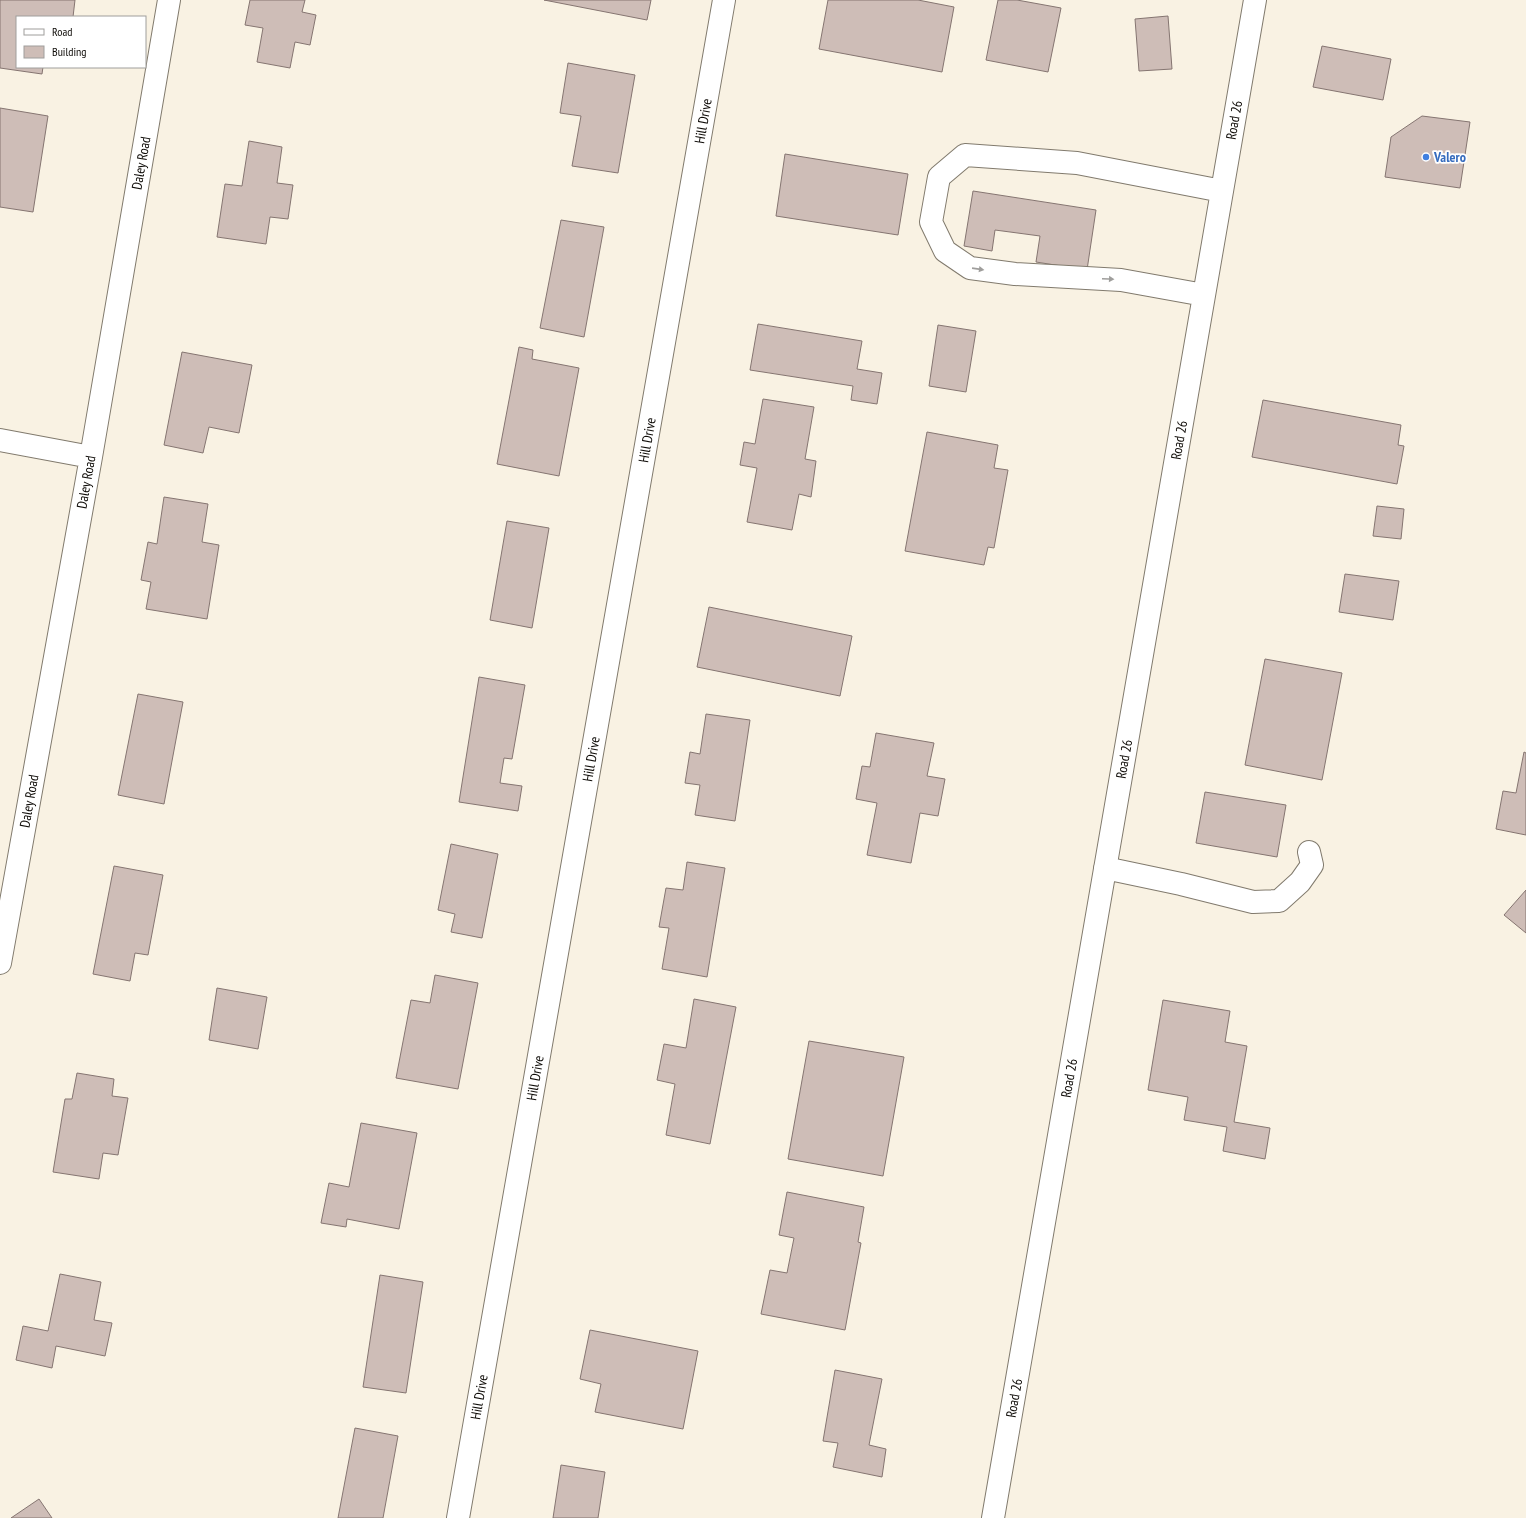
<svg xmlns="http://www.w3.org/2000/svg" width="1526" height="1518" font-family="'PT Sans Narrow',sans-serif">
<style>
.building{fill:#cebdb7;stroke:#857571}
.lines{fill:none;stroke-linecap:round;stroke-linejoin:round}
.minor-casing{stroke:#817a6d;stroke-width:24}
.minor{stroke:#fff;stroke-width:22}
.oneway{fill:#9f9e9c}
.shop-dot{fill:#3f7fe0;stroke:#fff;stroke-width:1.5}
.labels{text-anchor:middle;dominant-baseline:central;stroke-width:3.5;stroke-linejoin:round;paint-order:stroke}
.street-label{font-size:14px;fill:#0f0c08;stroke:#fff}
.shop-label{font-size:14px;font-weight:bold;fill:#366cbe;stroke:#fff;text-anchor:start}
</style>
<rect width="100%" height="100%" fill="#f9f2e3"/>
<path class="building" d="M0,0H75L73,17H17V67H43L42,74L0,68Z
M250,0H305L302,12L316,15L310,45L295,42L290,68L257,62L263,28L245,25Z
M544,0H651L647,20Z
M828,0H918L954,7L942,72L819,49Z
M998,0H1017L1061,8L1048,72L986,60Z
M1168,16L1172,69L1139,71L1135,19Z
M1322,46L1391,59L1383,100L1313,87Z
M568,63L635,75L618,173L572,166L581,116L560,113Z
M0,108L48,116L33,212L0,207Z
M1422,116L1470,122L1460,188L1385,177L1391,137Z
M249,141L282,147L277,183L293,185L288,219L270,217L266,244L217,237L225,184L242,186Z
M785,154L908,174L898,235L776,216Z
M973,191L1096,210L1087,270L1036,262L1040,236L995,230L992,251L964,246Z
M561,220L604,227L584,337L540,328Z
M758,324L862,341L857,369L882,373L877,404L851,400L853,386L750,370Z
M938,325L976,331L966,392L929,386Z
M519,347L533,350L532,359L579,368L559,476L497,464Z
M182,352L252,365L239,433L209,427L203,453L164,445Z
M763,399L814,407L805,459L816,461L811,497L799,494L792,530L747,522L757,468L740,465L744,442L755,444Z
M1263,400L1401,425L1398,445L1404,446L1397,484L1252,457Z
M927,432L998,445L994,468L1008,470L994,548L988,547L984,565L905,551Z
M164,497L208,504L202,542L219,545L207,619L146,609L151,582L141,580L148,542L157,544Z
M1377,506L1404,509L1401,539L1373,536Z
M507,521L549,528L532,628L490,620Z
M1345,574L1399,581L1393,620L1339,612Z
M709,607L852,636L840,696L697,667Z
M1265,659L1342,673L1322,780L1245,765Z
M479,677L525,685L512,759L504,758L500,783L522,786L518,811L459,802Z
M138,694L183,702L164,804L118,795Z
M706,714L750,720L735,821L695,815L700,785L685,783L690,752L700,754Z
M876,733L934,743L927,776L945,779L938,816L920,813L911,863L867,855L877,803L856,799L862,766L870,767Z
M1524,752L1526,753V835L1496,829L1503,791L1516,793Z
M1205,792L1286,805L1277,857L1196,843Z
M451,844L498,854L482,938L451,932L455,914L438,910Z
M687,862L725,868L707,977L662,969L669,928L659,927L666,888L683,890Z
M114,866L163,875L148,955L135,953L130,981L93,974Z
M1526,890V933L1504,915Z
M435,975L478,983L458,1089L396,1078L411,1000L430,1003Z
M217,988L267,997L258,1049L209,1040Z
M694,999L736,1007L710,1144L666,1135L675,1084L657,1080L664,1044L686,1048Z
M1163,1000L1230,1011L1225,1042L1247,1046L1234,1122L1270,1128L1265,1159L1223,1151L1227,1127L1184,1120L1188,1097L1148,1090Z
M809,1041L904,1057L883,1176L788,1159Z
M77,1073L114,1079L112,1096L128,1098L118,1155L103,1153L99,1179L53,1172L65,1099H72Z
M361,1123L417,1133L399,1229L347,1219L346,1227L321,1223L329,1183L349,1187Z
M787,1192L864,1207L858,1242L861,1243L845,1330L761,1314L770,1270L787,1273L794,1238L779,1235Z
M60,1274L101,1282L94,1320L112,1323L105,1356L56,1346L52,1368L16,1360L23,1326L48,1331Z
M380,1275L423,1282L406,1393L363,1387Z
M590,1330L698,1351L683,1429L595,1412L601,1384L580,1379Z
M835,1370L882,1379L869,1445L886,1449L882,1477L833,1467L838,1443L823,1441Z
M355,1428L398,1436L383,1518H338Z
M561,1465L605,1472L598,1518H553Z
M39,1499L52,1518H11Z"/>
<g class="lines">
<defs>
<path id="minor" d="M1204,295L1121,280L1015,274L970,268L945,251L931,222L939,177L965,155L1077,163L1222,191
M0,440L91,457
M1105,868L1181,884L1253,902L1279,901L1300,882L1312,865L1309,852
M0,963L91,457L169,0
M458,1518L724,0
M993,1518L1255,0"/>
</defs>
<use href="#minor" class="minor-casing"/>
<use href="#minor" class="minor"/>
</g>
<defs><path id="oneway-solid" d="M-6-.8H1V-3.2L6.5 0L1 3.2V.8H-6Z"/></defs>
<g class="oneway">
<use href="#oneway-solid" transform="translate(978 269) rotate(8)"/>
<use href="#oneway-solid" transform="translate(1108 279) rotate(3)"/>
</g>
<circle class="shop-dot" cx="1426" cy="157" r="4"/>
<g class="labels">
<g class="street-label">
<text transform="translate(1234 120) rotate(-80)">Road 26</text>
<text transform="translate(703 121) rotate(-80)">Hill Drive</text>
<text transform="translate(141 163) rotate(-80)">Daley Road</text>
<text transform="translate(647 440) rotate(-80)">Hill Drive</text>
<text transform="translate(1179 440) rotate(-80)">Road 26</text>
<text transform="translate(86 482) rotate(-80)">Daley Road</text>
<text transform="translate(591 759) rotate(-80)">Hill Drive</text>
<text transform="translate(1124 759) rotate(-80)">Road 26</text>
<text transform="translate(29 801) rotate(-80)">Daley Road</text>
<text transform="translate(535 1078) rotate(-80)">Hill Drive</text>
<text transform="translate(1069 1078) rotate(-80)">Road 26</text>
<text transform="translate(479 1397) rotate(-80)">Hill Drive</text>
<text transform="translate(1014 1398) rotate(-80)">Road 26</text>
</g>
<g class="shop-label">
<text x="1434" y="157">Valero</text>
</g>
</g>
<rect x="16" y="16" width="130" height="52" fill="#ffffff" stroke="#9f9e9c"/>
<rect x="24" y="29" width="20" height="6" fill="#ffffff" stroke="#9f9e9c"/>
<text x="52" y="36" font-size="12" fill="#0f0c08">Road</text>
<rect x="24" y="46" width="20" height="12" fill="#cebdb7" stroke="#9f9e9c"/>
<text x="52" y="56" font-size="12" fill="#0f0c08">Building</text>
</svg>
